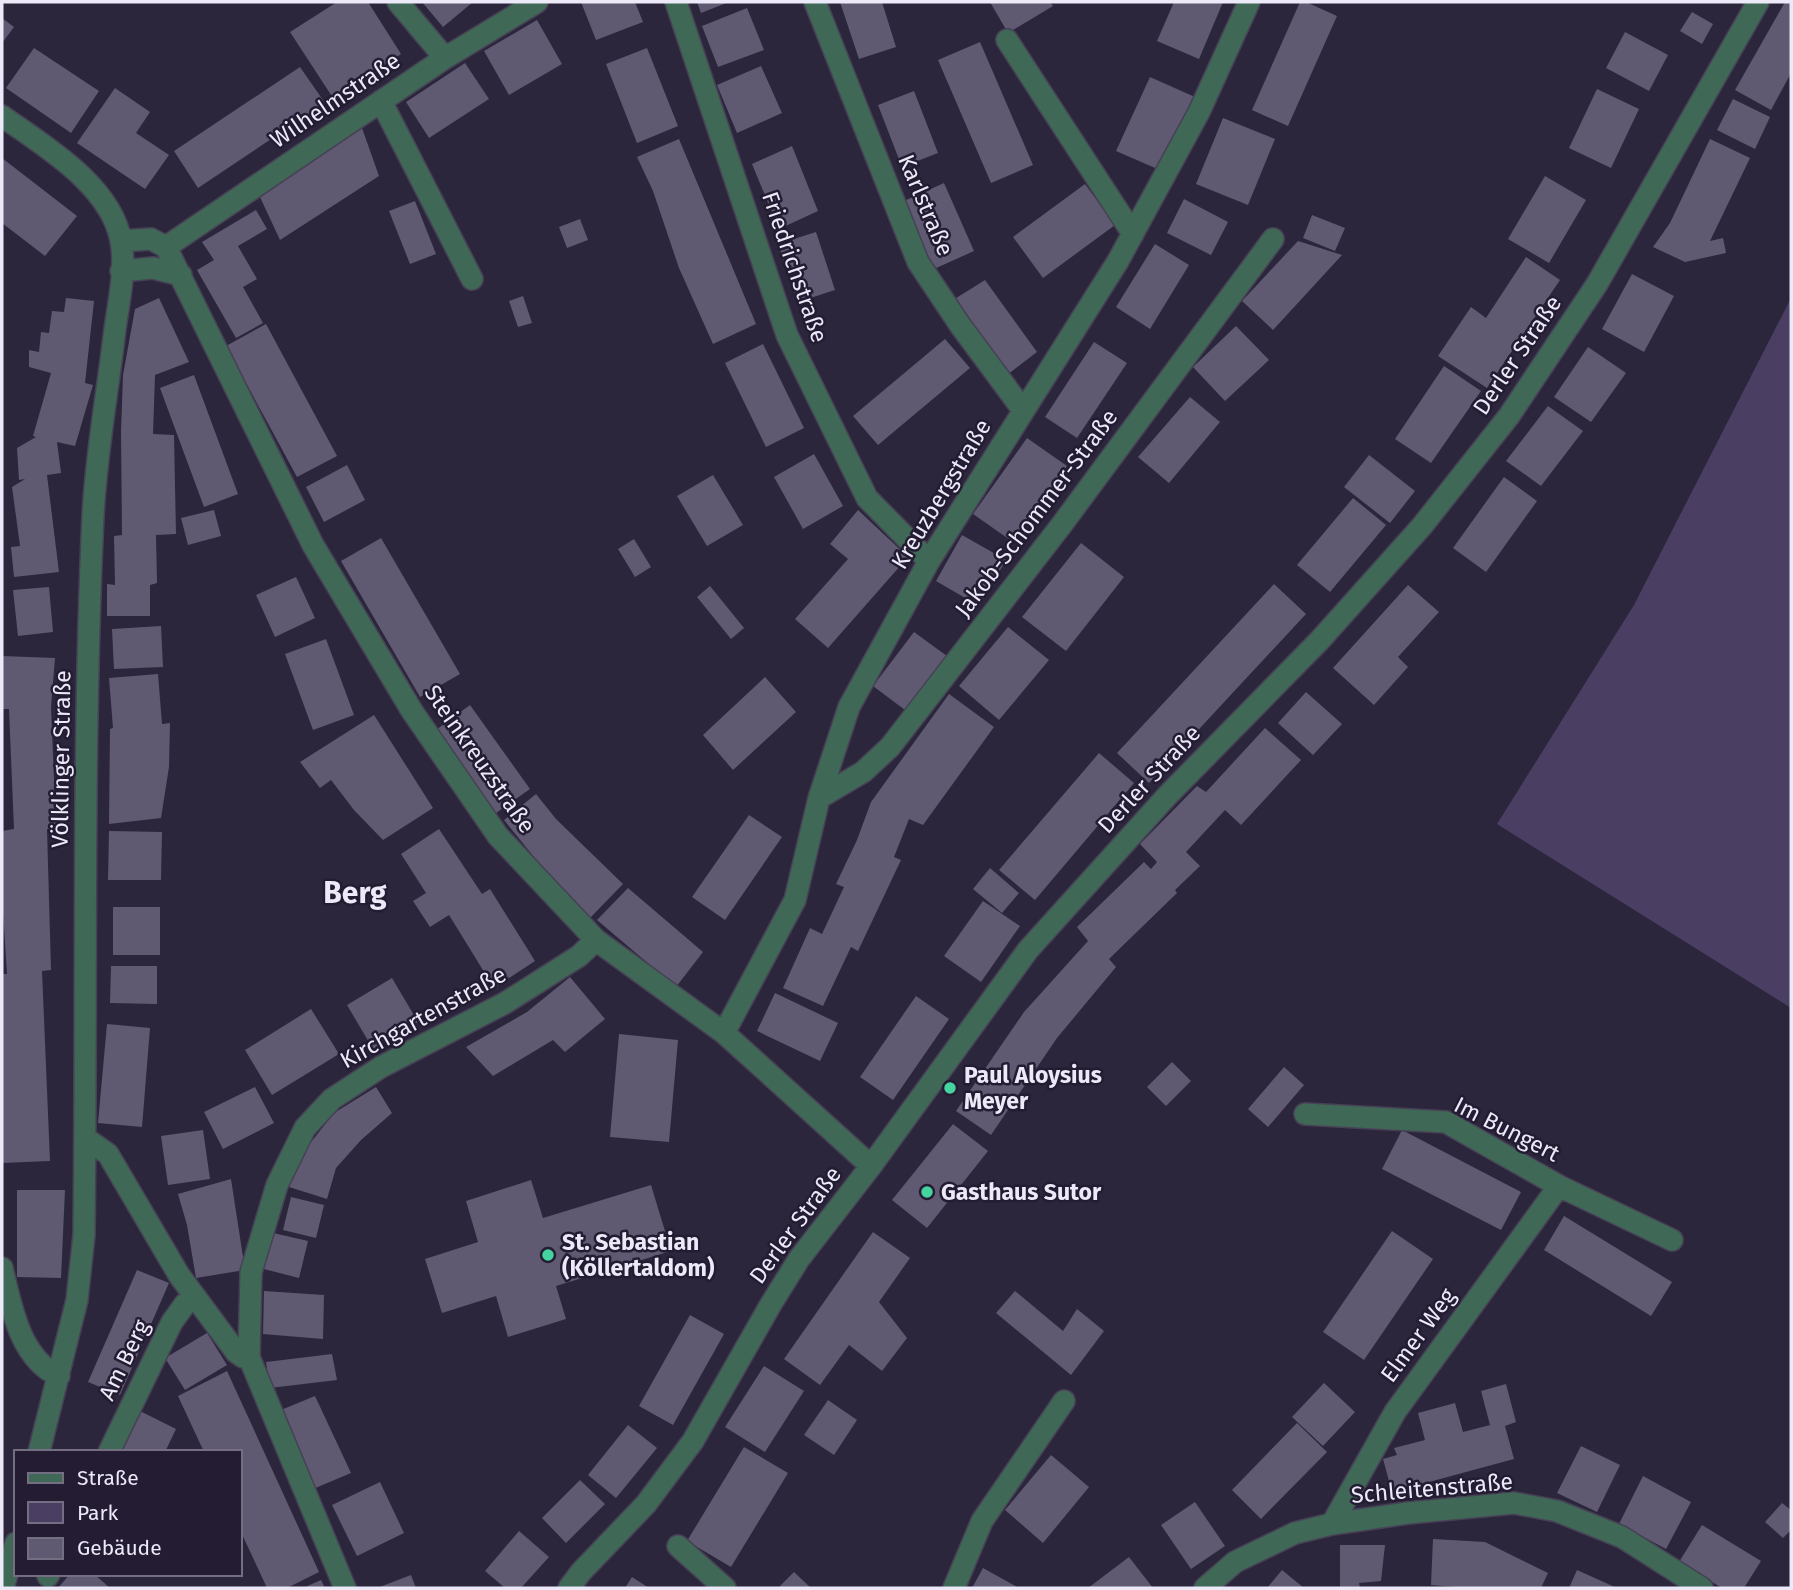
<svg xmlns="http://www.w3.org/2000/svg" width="1793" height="1590" font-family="'Fira Sans',sans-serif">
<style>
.green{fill:#4a3f62}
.building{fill:#5f5972}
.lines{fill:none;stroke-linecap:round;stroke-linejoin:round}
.minor-casing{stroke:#474156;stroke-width:24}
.minor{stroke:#3f6856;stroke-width:21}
.poi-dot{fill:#45d49f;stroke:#231c32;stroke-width:2.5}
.labels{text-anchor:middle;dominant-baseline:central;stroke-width:5;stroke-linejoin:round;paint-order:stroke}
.street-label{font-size:23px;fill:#ece9f8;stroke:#231c32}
.poi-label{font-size:23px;font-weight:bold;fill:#ece9f8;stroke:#231c32;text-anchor:start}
.district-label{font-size:30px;font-weight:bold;fill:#ece9f8;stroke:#231c32}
</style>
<rect width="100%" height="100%" fill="#2c263c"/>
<path class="green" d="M1791,298V1008L1497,824L1634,605Z"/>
<path class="building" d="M337,2H368L401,54L333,98L290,32Z
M422,2H473L443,27Z
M581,2H635L643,22L596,40Z
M697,2H729L701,13Z
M840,2H882L896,47L859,59Z
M990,2H1050L1053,6L1008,33Z
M1174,2H1223L1199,59L1157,41Z
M1300,2H1306L1337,16L1288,126L1252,110Z
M1785,2H1791V73L1771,110L1735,90Z
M747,8L764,50L718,67L702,26Z
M1692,12L1713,24L1702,44L1680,31Z
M2,18L14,27L2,43Z
M537,20L562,64L509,95L484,51Z
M1625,32L1668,55L1649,91L1606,68Z
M980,42L1033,165L991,183L938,60Z
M34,48L99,91L71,133L6,88Z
M647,48L678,126L637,143L606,64Z
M465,63L489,99L429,138L406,102Z
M761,66L782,113L737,133L717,85Z
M300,67L325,103L198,188L174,151Z
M1150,77L1195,97L1162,171L1116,151Z
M115,88L150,112L136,133L169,155L145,189L77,143Z
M1597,89L1639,109L1611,168L1569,148Z
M914,91L938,153L902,167L878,105Z
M1733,99L1770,117L1755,149L1717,130Z
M1223,118L1275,139L1248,205L1196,184Z
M362,128L379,176L280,240L259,195Z
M679,139L756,324L713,344L679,268L653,191L637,157Z
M1710,139L1750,158L1710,241L1723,238L1726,253L1685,262L1653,247L1670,223Z
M792,146L818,211L779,229L752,164Z
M2,158L77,216L45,256L2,223Z
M1545,176L1586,200L1549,263L1508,239Z
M944,183L974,251L934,269L904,201Z
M1085,184L1115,225L1043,278L1013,237Z
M1184,199L1228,222L1211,255L1167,233Z
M415,201L436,254L410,264L389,211Z
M256,210L267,229L238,246L257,279L243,287L263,323L236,338L197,270L214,260L202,242Z
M1312,215L1345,228L1335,251L1303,238Z
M580,219L588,240L567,248L559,227Z
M816,232L835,290L798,302L778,244Z
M1298,241L1342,255L1273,330L1242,301Z
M1155,244L1189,265L1150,329L1116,307Z
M1526,257L1560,280L1487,388L1438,356L1471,307L1486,318Z
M1632,274L1674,296L1644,352L1602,329Z
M985,280L1037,352L1007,375L953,300Z
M523,296L532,323L518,327L509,301Z
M66,298L94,301L85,383L93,385L75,446L57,442L61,473L47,475L59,572L14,577L11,547L20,546L12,487L25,479L19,480L17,448L36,437L33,436L51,373L29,367V350L39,352L41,332L49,333L52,311L64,312Z
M159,298L189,362L155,375L153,434L174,435L176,534L156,535L157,583L150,585V616H107V584L115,585L114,536L122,535L121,432L123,375L135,309Z
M266,324L337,456L297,477L226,346Z
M1236,326L1269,360L1225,401L1193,367Z
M945,339L970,368L878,445L853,416Z
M1094,342L1127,363L1077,438L1045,417Z
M763,344L804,428L766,447L725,363Z
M1588,347L1626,373L1591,422L1554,397Z
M1444,366L1481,391L1431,463L1395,439Z
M194,375L238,494L204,507L160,388Z
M1190,397L1220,422L1169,483L1138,457Z
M1548,406L1583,431L1541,486L1506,461Z
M1027,438L1067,466L1013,542L973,514Z
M814,454L843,506L803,529L774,477Z
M1369,455L1415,491L1390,523L1344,487Z
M347,465L365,500L324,522L306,487Z
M713,475L743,525L707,546L677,496Z
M1504,477L1537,501L1486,572L1453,548Z
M1353,498L1386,525L1330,592L1297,565Z
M214,510L221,536L188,545L181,518Z
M858,510L908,557L828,648L795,619L848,559L830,544Z
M962,535L1006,560L979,606L936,581Z
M381,538L460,674L420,697L341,561Z
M634,539L651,567L635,577L618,549Z
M1081,543L1124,577L1066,651L1022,617Z
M296,577L315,618L275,637L256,595Z
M1274,584L1306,614L1149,783L1117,753Z
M1408,585L1439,612L1398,657L1408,667L1374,705L1333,668Z
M710,586L744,628L731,639L697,597Z
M49,587L53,632L18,636L13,590Z
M161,626L163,667L114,669L112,629Z
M1008,627L1049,660L999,720L959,686Z
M914,632L947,656L905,710L873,686Z
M326,639L354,715L313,730L285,654Z
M2,656L55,658L51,707L56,828L47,829L51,970L42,971L50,1161L2,1163V974H7L2,896V831L14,829L9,709H2Z
M158,674L162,724L170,723L169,767L161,818L109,824L110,729L113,728L109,678Z
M765,677L796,712L733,770L703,735Z
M1306,692L1342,724L1313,755L1278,723Z
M949,694L994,727L923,825L909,819L894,857L901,860L858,951L851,947L823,1006L783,988L810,928L822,934L844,887L836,884L857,840L871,802Z
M470,705L530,789L496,813L436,730Z
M374,715L433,808L383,840L354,810L331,780L320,788L300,762Z
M1265,728L1301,760L1241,825L1225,810L1186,852L1200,866L1175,890L1177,893L1109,959L1116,967L1057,1038L991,1135L956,1111L1024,1012L1088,941L1077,927L1144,862L1151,869L1157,862L1140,844L1197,786L1206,792Z
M1099,753L1134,783L1035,900L999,870Z
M536,794L556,819L623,884L590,918L551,878L504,820Z
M749,815L782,837L725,920L692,897Z
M439,829L482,894L490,889L535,961L494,988L449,915L430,927L413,901L426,893L401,854Z
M109,831L162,832L161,880H108Z
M990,868L1019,893L1002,913L973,889Z
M628,888L703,952L676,987L597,920Z
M983,901L1020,926L981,982L944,956Z
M113,907H160V955H113Z
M111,966H157V1004L110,1003Z
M570,977L605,1019L565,1052L553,1040L493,1076L466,1047L527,1012Z
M392,978L418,1022L373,1049L347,1005Z
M775,993L838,1023L820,1061L757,1031Z
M916,996L949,1019L893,1100L860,1077Z
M311,1009L339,1054L272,1095L245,1050Z
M107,1024L150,1028L142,1127L98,1123Z
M619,1034L678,1040L669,1142L610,1137Z
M1172,1062L1191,1081L1166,1106L1147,1087Z
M1284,1067L1304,1085L1268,1127L1248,1109Z
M255,1087L274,1123L223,1149L204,1112Z
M376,1087L392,1113L361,1140L336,1168L327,1199L289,1187L304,1151L334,1113Z
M953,1124L988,1151L927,1228L892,1200Z
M203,1130L210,1179L168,1185L161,1136Z
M1402,1130L1521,1192L1501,1230L1382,1169Z
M231,1179L245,1270L196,1278L187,1225L178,1194Z
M531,1180L543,1218L651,1185L671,1251L556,1286L566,1319L508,1337L496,1296L442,1313L425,1259L478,1242L466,1201Z
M17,1190H65L61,1278L17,1277Z
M291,1197L324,1205L316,1238L283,1230Z
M1564,1216L1672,1282L1651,1316L1544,1250Z
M1392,1231L1433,1259L1364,1360L1323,1332Z
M269,1232L308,1241L299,1278L260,1268Z
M873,1232L910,1258L879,1302L907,1338L882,1371L849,1345L820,1385L784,1359Z
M137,1270L169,1283L120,1395L88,1382Z
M264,1291L324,1295L323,1339L263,1334Z
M1015,1291L1063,1331L1077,1309L1104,1331L1071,1375L996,1313Z
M690,1315L724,1334L673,1425L639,1406Z
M207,1333L227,1365L185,1390L165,1358Z
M332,1354L337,1380L270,1388L266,1362Z
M764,1366L804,1391L765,1452L725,1427Z
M227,1371L319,1572L287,1588H267L240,1530V1452H204L178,1396Z
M1324,1383L1355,1412L1323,1446L1292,1417Z
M1506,1384L1516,1422L1505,1426L1514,1459L1392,1492L1383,1459L1397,1455L1394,1448L1425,1440L1418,1413L1455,1403L1463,1432L1490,1425L1481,1391Z
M315,1396L351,1473L313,1489L281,1410Z
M828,1400L857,1420L834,1455L804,1435Z
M138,1410L176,1429L165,1452H118Z
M1297,1423L1327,1452L1261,1519L1232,1490Z
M628,1425L657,1448L616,1498L588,1475Z
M1581,1446L1620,1465L1597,1512L1557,1493Z
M744,1447L788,1473L731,1567L687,1541Z
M1051,1455L1089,1487L1043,1543L1005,1510Z
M1643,1476L1691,1502L1666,1549L1619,1524Z
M580,1480L605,1504L566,1543L542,1518Z
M380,1482L404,1533L357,1556L332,1505Z
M1195,1502L1225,1546L1191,1569L1161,1525Z
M1782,1503L1791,1510V1530L1783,1538L1765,1522Z
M1702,1525L1761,1561L1744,1588H1722L1679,1562Z
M519,1531L549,1557L521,1588H505L485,1571Z
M1433,1539L1485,1542L1548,1573L1541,1588H1468L1431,1585Z
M1340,1545H1385L1381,1581L1359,1583L1360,1588H1340Z
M1129,1557L1153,1588H1087L1092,1585Z
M983,1568L1019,1588H972Z
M1282,1570L1304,1588H1267Z
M1577,1570L1617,1588H1569Z
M794,1572L811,1588H778Z
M70,1574H94L110,1588H58Z
M411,1575L416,1588H377Z
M632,1577L649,1588H625Z
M321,1580L325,1588H303Z"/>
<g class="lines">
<defs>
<path id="minor" d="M398,2L445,58
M676,2L787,335L867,498L929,561
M815,2L918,262L960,325L1023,410
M1007,40L1133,234
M381,101L472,279
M2,116C44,146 111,185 121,241C126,269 119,301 115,329C108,390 96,454 93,516C82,755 87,995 84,1235L77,1300L39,1452
M121,241L151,239L166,247L313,545L412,711L498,836L596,940L724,1033L871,1166
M166,247L445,58L537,2
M121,271L153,268L181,275
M819,798L863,772L890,747L1063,523L1273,239
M724,1033L795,900L819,798L849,707L929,561L1118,261L1199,112L1249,2
M1305,1114L1446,1122L1559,1186L1672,1240
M85,1142H91L108,1154L179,1275L236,1352L243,1357H249
M2,1268C11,1306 20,1359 59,1376
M109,1452L172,1322L185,1304L195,1297
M1332,1524L1395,1412L1559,1186
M678,1546L725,1588
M48,1576L49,1574
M3,1588L16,1543
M345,1588L249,1357L251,1272L277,1185L305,1128L332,1099L381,1067L505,1003L579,956L596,940
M569,1588L581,1572L646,1504L693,1441L771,1304L799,1259L871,1166L1028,950L1167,796L1320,640L1422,526L1509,416L1597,284L1758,2
M954,1588L982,1521L1064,1401
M1205,1588L1235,1562L1295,1533L1332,1524L1408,1513L1514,1503L1557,1511L1622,1537L1702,1588"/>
</defs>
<use href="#minor" class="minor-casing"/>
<use href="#minor" class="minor"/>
</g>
<g class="poi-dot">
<circle cx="950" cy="1088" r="7"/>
<circle cx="927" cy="1192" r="7"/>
<circle cx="548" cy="1255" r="7"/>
</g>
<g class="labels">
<g class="street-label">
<text transform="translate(335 100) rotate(-34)">Wilhelmstraße</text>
<text transform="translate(926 205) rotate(67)">Karlstraße</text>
<text transform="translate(795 267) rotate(71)">Friedrichstraße</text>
<text transform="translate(1517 355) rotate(-56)">Derler Straße</text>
<text transform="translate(941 494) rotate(-59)">Kreuzbergstraße</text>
<text transform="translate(1036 513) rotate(-53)">Jakob-Schommer-Straße</text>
<text transform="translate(61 759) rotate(-89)">Völklinger Straße</text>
<text transform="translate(480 759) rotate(55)">Steinkreuzstraße</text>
<text transform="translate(1149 779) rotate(-47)">Derler Straße</text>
<text transform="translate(423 1017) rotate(-29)">Kirchgartenstraße</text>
<text transform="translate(1507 1129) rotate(27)">Im Bungert</text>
<text transform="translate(795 1225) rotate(-54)">Derler Straße</text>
<text transform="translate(1418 1335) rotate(-54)">Elmer Weg</text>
<text transform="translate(124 1360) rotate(-64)">Am Berg</text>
<text transform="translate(1432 1488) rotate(-5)">Schleitenstraße</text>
</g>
<g class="poi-label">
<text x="964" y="1075">Paul Aloysius<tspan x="964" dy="26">Meyer</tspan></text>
<text x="941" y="1192">Gasthaus Sutor</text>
<text x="562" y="1242">St. Sebastian<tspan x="562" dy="26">(Köllertaldom)</tspan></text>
</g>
<g class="district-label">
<text x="355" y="893">Berg</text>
</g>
</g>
<rect width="1793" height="1590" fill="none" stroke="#ece9f8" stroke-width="7"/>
<rect x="14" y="1450" width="228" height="126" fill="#231c32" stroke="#736e81" stroke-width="2"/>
<rect x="28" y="1473" width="35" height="10" fill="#3f6856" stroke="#736e81" stroke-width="2"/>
<text x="77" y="1485" font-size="21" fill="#ece9f8">Straße</text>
<rect x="28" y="1502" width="35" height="21" fill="#4a3f62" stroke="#736e81" stroke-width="2"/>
<text x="77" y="1520" font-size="21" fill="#ece9f8">Park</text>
<rect x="28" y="1538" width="35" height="21" fill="#5f5972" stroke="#736e81" stroke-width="2"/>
<text x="77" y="1555" font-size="21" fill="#ece9f8">Gebäude</text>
</svg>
